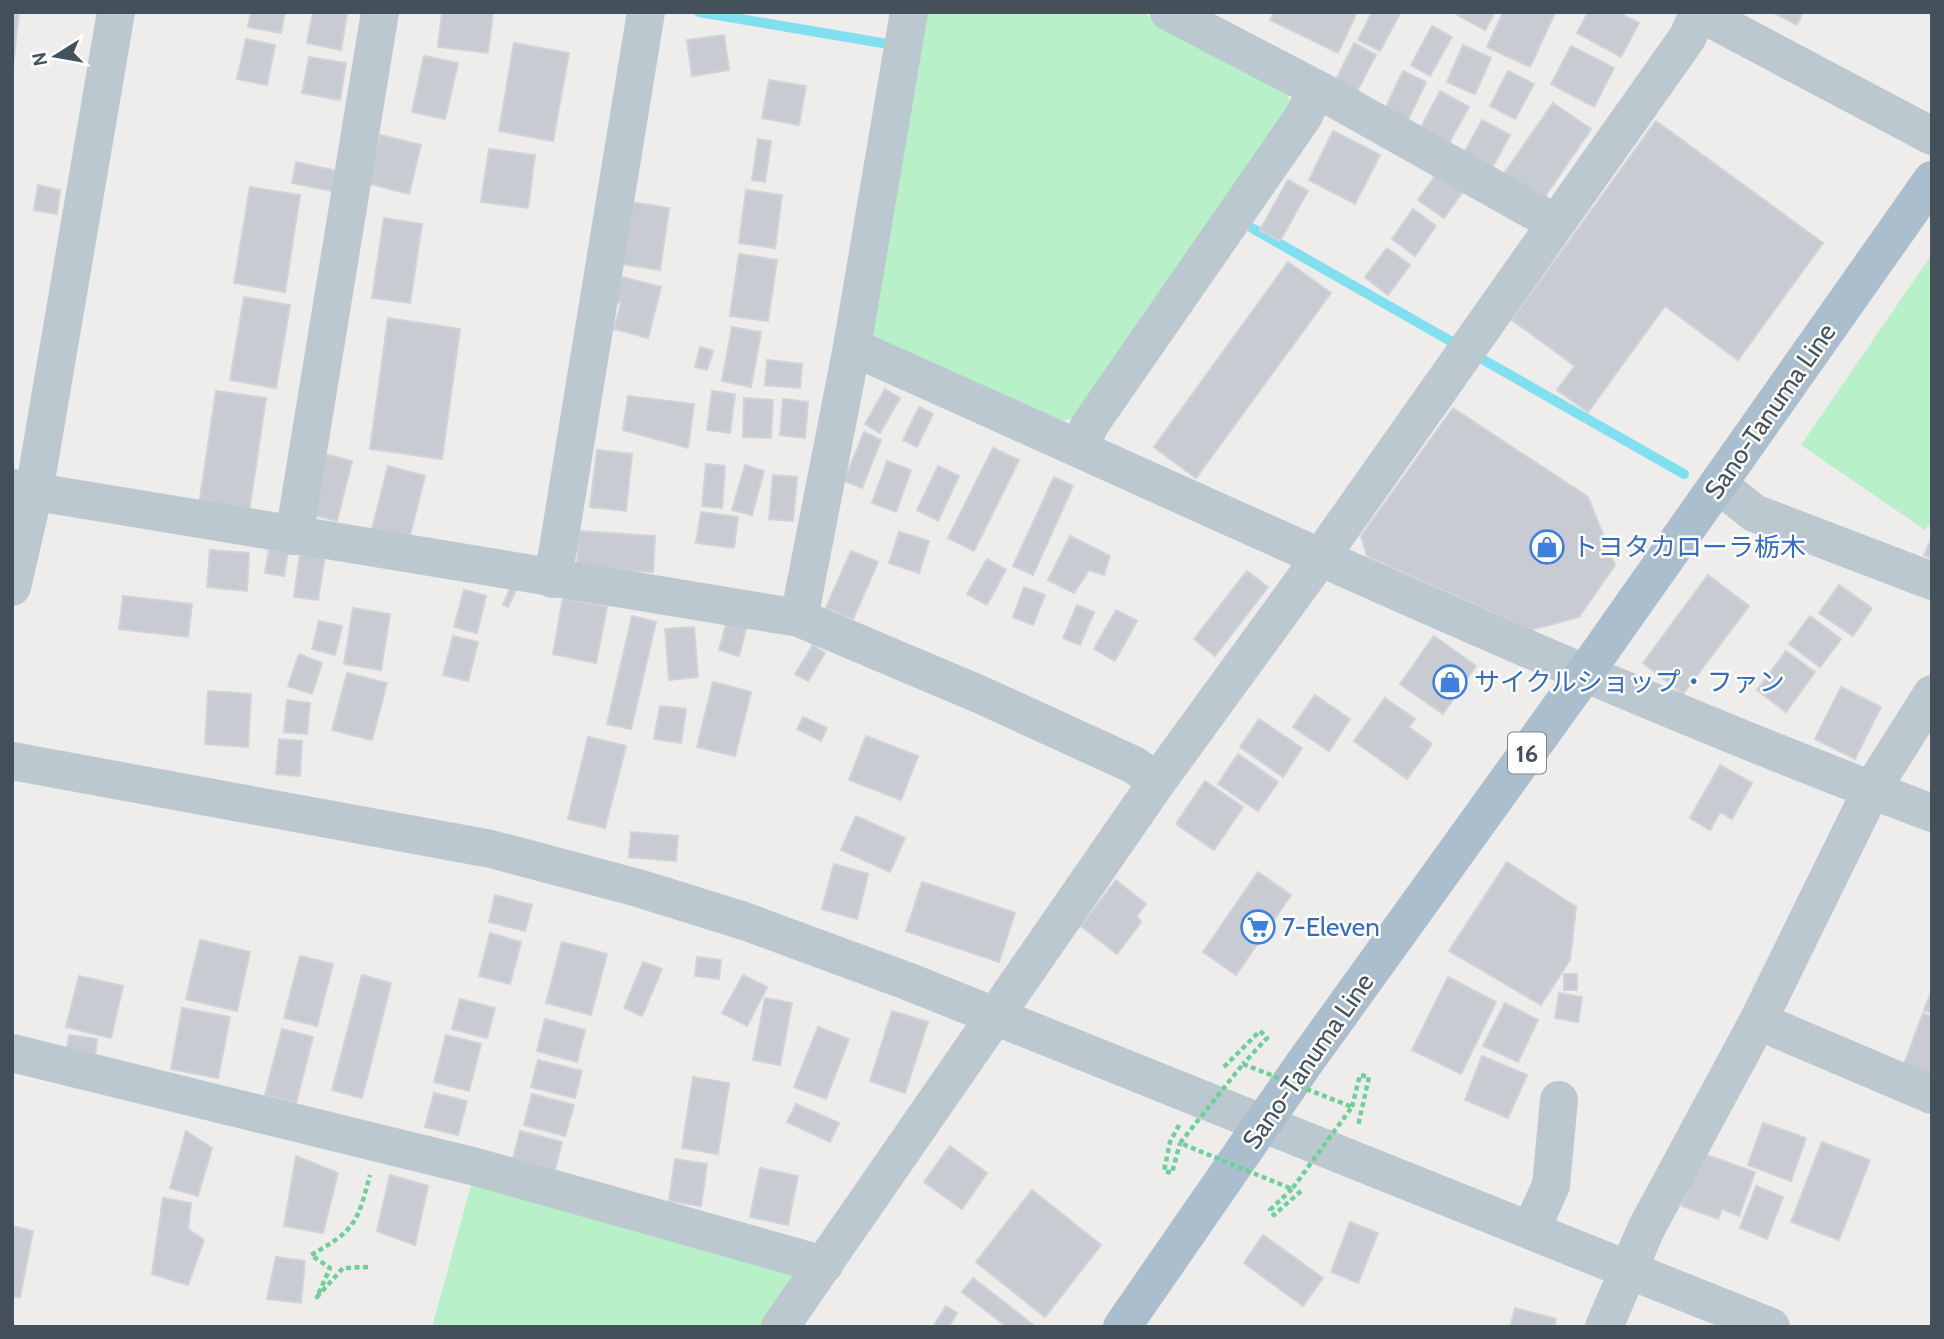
<svg xmlns="http://www.w3.org/2000/svg" width="1944" height="1339" font-family="Cabin,'Noto Sans JP',sans-serif">
<style>
.green{fill:#b7f0c9}
.lines{fill:none;stroke-linecap:round;stroke-linejoin:round}
.stream{stroke:#81e0f0;stroke-width:10}
.building{fill:#c8ccd2;stroke:#d0d3d8;stroke-width:2}
.path{stroke:#6dd099;stroke-width:4.5;stroke-dasharray:5 3.5;stroke-linecap:butt}
.minor{stroke:#bcc8d0;stroke-width:38}
.major{stroke:#aabecd;stroke-width:38}
.path-bridge{stroke:#6dd099;stroke-width:4.5;stroke-dasharray:5 3.5;stroke-linecap:butt}
.labels{text-anchor:middle;dominant-baseline:central;stroke-width:5;stroke-linejoin:round;paint-order:stroke}
.shield{fill:#fff;stroke:#7c858c;stroke-width:2}
.shield-label{font-size:24px;font-weight:bold;fill:#44515a}
.street-label{font-size:26px;fill:#44515a;stroke:#fff}
.shop-label{font-size:26px;fill:#366cbe;stroke:#fff;text-anchor:start}
</style>
<rect width="100%" height="100%" fill="#efecec"/>
<path class="green" d="M919,12H1141L1286,88L1292,112L1079,417L1051,423L879,350L864,324Z
M1932,254V520L1925,530L1801,445Z
M476,1167L824,1265L780,1327H432Z"/>
<g class="lines">
<path class="stream" d="M699,12L882,43
M1252,228L1461,347
M1475,355L1684,474"/>
</g>
<path class="building" d="M12,12H19L12,75Z
M251,12H285L281,33L248,27Z
M313,12L347,14L341,50L307,43Z
M442,12H493L488,53L438,47Z
M1274,12H1357L1338,53L1270,20Z
M1372,12H1401L1380,51L1358,40Z
M1459,12H1495L1485,30L1457,15Z
M1503,12L1555,13L1530,67L1487,47Z
M1588,12H1618L1639,23L1621,57L1577,33Z
M1772,12H1803L1797,25Z
M1432,26L1452,37L1430,76L1411,65Z
M724,35L729,70L692,76L687,40Z
M246,39L275,45L267,85L237,79Z
M514,43L569,53L553,141L499,131Z
M1354,43L1376,55L1355,95L1334,84Z
M1463,45L1491,58L1475,94L1447,82Z
M1571,46L1614,68L1594,107L1551,84Z
M424,56L458,63L445,119L412,112Z
M309,57L346,63L340,100L302,93Z
M1403,71L1426,82L1406,124L1383,113Z
M1508,71L1534,84L1515,119L1490,106Z
M769,80L806,86L799,125L762,118Z
M1440,91L1469,107L1448,145L1420,129Z
M1553,103L1591,129L1540,204L1501,178Z
M1482,120L1510,135L1491,170L1463,155Z
M1656,121L1823,243L1738,360L1665,306L1588,412L1557,390L1575,366L1512,320Z
M1333,131L1380,155L1355,204L1309,180Z
M380,135L421,145L409,194L367,183Z
M758,139L771,141L765,182L752,180Z
M489,149L535,155L528,208L481,202Z
M296,162L338,171L333,191L292,183Z
M1438,172L1464,190L1444,218L1418,200Z
M1288,180L1308,191L1280,241L1260,230Z
M38,185L60,190L57,214L34,210Z
M250,187L300,195L285,292L234,283Z
M746,190L782,195L775,248L739,243Z
M630,202L669,208L660,270L621,264Z
M1413,209L1436,226L1415,256L1392,239Z
M384,218L422,224L410,303L372,298Z
M1387,248L1410,265L1388,295L1365,277Z
M739,254L777,260L768,321L730,316Z
M1288,262L1331,293L1196,478L1154,447Z
M614,275L661,287L648,338L614,329L621,303L608,300Z
M244,297L290,305L276,388L230,380Z
M388,318L460,329L442,459L370,449Z
M732,327L761,332L751,387L722,381Z
M700,347L713,351L707,370L695,367Z
M767,360L802,364L800,388L765,385Z
M885,389L900,398L880,433L865,424Z
M216,391L266,398L249,512L199,505Z
M712,391L735,394L730,433L707,430Z
M628,396L694,404L688,448L623,430Z
M744,398L773,400L771,438L743,437Z
M783,399L808,402L805,438L780,435Z
M919,407L933,414L917,447L903,440Z
M1453,408L1588,497L1615,565L1579,617L1531,630L1367,556L1361,536Z
M864,432L881,440L862,488L844,481Z
M993,448L1019,460L974,551L948,538Z
M597,450L632,454L626,511L590,507Z
M325,454L352,461L337,521L309,514Z
M887,461L911,470L896,512L872,503Z
M706,464L725,466L722,508L702,506Z
M745,465L764,471L752,515L732,510Z
M388,466L425,476L408,543L371,533Z
M938,466L959,476L938,521L917,510Z
M773,475L797,477L793,521L769,519Z
M1054,477L1073,486L1033,575L1013,566Z
M701,512L738,517L734,548L696,543Z
M579,531L655,536L653,572L577,567Z
M899,532L929,541L919,573L889,563Z
M1070,536L1110,556L1104,575L1089,570L1074,593L1048,580Z
M1932,538V559L1924,555Z
M269,549L288,552L284,576L265,573Z
M210,550L249,553L247,591L207,587Z
M851,551L878,562L853,619L826,608Z
M300,552L325,556L318,600L294,597Z
M987,559L1006,570L987,605L967,594Z
M1247,571L1268,587L1215,656L1194,639Z
M1708,575L1749,606L1683,694L1643,663Z
M1839,585L1872,608L1853,636L1819,613Z
M1024,587L1045,595L1033,625L1013,617Z
M510,588L516,590L508,607L503,605Z
M464,590L486,596L477,633L454,627Z
M123,596L192,604L188,637L119,629Z
M563,598L607,607L596,663L553,654Z
M1077,605L1094,612L1080,645L1063,638Z
M353,608L390,614L381,670L344,664Z
M1116,610L1137,621L1115,661L1094,649Z
M632,616L656,622L631,729L607,724Z
M1810,616L1841,639L1820,667L1789,644Z
M319,621L342,626L335,655L312,649Z
M727,621L747,626L739,656L719,650Z
M694,627L698,677L669,680L665,629Z
M453,636L478,642L468,681L443,675Z
M1434,636L1476,666L1443,714L1400,684Z
M813,645L825,653L808,681L795,674Z
M1786,651L1815,672L1786,712L1757,690Z
M299,654L322,663L312,694L288,686Z
M347,673L387,683L372,740L332,730Z
M713,682L751,692L735,756L697,747Z
M1841,687L1881,707L1855,759L1815,739Z
M208,691L251,694L248,747L205,744Z
M1315,695L1350,719L1329,751L1293,727Z
M1385,698L1415,719L1409,727L1432,744L1407,779L1354,741Z
M287,700L310,703L307,734L284,732Z
M660,706L686,709L681,743L654,739Z
M803,717L827,728L821,741L797,729Z
M1259,719L1302,748L1283,777L1240,747Z
M866,736L918,756L901,800L849,780Z
M588,737L626,746L605,828L568,819Z
M279,739L302,741L300,776L276,774Z
M1238,754L1278,782L1258,811L1218,784Z
M1720,765L1752,783L1732,819L1720,812L1710,830L1690,818Z
M1205,781L1243,807L1214,850L1176,824Z
M856,816L905,838L890,872L841,850Z
M631,832L678,836L676,861L629,857Z
M1507,862L1576,907L1570,960L1541,1005L1449,951Z
M834,864L868,874L857,919L822,909Z
M1258,872L1291,895L1236,975L1203,952Z
M1116,880L1146,904L1137,916L1141,922L1117,954L1081,926Z
M922,882L1015,913L999,962L906,931Z
M495,895L532,905L525,931L489,922Z
M490,933L521,942L510,984L479,976Z
M200,940L250,952L237,1011L186,999Z
M562,942L607,954L591,1015L546,1003Z
M300,956L333,964L317,1026L284,1018Z
M697,957L721,960L719,979L695,976Z
M643,962L662,969L642,1016L624,1008Z
M1564,974H1577V990H1564Z
M362,975L391,983L362,1098L332,1090Z
M743,975L767,987L747,1026L722,1013Z
M79,976L123,986L111,1038L66,1027Z
M1448,977L1496,1002L1461,1074L1412,1050Z
M1932,990V1013L1924,1010Z
M1559,993L1582,997L1578,1022L1555,1018Z
M765,998L792,1003L780,1065L753,1060Z
M460,999L495,1008L487,1038L452,1029Z
M1505,1003L1538,1020L1518,1062L1483,1046Z
M182,1008L230,1017L218,1078L171,1069Z
M892,1011L928,1022L905,1093L870,1081Z
M1923,1013L1932,1017V1078L1903,1067Z
M545,1019L585,1030L577,1062L537,1051Z
M818,1027L849,1039L826,1099L794,1087Z
M282,1029L313,1037L296,1103L265,1095Z
M69,1035L97,1039L95,1058L66,1054Z
M446,1035L481,1044L469,1091L434,1082Z
M1482,1056L1527,1075L1508,1118L1465,1100Z
M538,1060L582,1071L575,1098L531,1087Z
M693,1077L729,1083L718,1154L682,1148Z
M434,1093L467,1101L458,1135L425,1127Z
M532,1094L574,1105L565,1136L524,1125Z
M796,1104L839,1123L830,1142L787,1122Z
M1763,1123L1806,1138L1791,1181L1748,1165Z
M186,1131L212,1148L198,1196L170,1188Z
M520,1131L562,1142L555,1170L513,1159Z
M1822,1142L1870,1160L1839,1240L1791,1222Z
M950,1146L987,1173L962,1209L924,1182Z
M1701,1153L1755,1172L1739,1216L1722,1209L1718,1219L1682,1206Z
M296,1156L338,1173L323,1233L284,1226Z
M675,1159L707,1164L701,1206L669,1201Z
M760,1168L798,1176L788,1225L750,1217Z
M390,1175L428,1186L415,1245L377,1231Z
M1756,1186L1783,1197L1767,1239L1740,1228Z
M1032,1190L1101,1245L1045,1317L976,1262Z
M163,1198L191,1203L188,1229L204,1240L188,1285L152,1274Z
M1350,1222L1378,1233L1358,1283L1331,1272Z
M12,1226L33,1231L20,1297H12Z
M1263,1235L1323,1278L1303,1306L1244,1263Z
M276,1257L305,1261L301,1303L267,1299Z
M973,1278L1036,1327H1007L962,1292Z
M946,1306L957,1313L949,1327H933Z
M1515,1308L1556,1319L1554,1327H1510Z"/>
<g class="lines">
<path class="path" d="M1224,1067L1260,1031L1267,1038L1243,1064
M1352,1107L1360,1075L1369,1077L1358,1126
M1179,1125L1170,1142L1164,1171L1172,1173L1180,1143
M1292,1189L1270,1210L1274,1215L1301,1191
M368,1267L343,1268L317,1297L330,1268L311,1255C355,1230 357,1224 370,1175"/>
<path class="minor" d="M1169,12L1317,89L1555,223
M1698,12L1932,136
M852,347C1210,506 1565,675 1932,813
M1080,449L1089,426L1303,117L1317,89
M1718,484L1754,513L1932,581
M12,488L799,618L981,695L1134,765L1157,782
M294,536L380,12
M553,579L646,12
M12,587L34,492L116,12
M799,618L852,347L909,12
M12,761L491,849L638,888L744,921L907,981L1771,1327
M1758,1021L1932,1095
M12,1053L476,1167L824,1265
M1531,1230L1551,1185L1559,1100
M780,1327L1157,782L1320,558L1687,38L1699,13
M1604,1327L1646,1229L1758,1021L1872,789L1932,694"/>
<path class="major" d="M1122,1327L1303,1065L1585,673L1932,180"/>
<path class="path-bridge" d="M1243,1064L1352,1107L1292,1189L1180,1143Z"/>
</g>
<defs>
<symbol id="shop-ring" viewBox="-11 -11 22 22"><circle r="9.5" fill="#fff" stroke="#3f7fe0" stroke-width="1.5"/><path d="M-5-2.5h2.3a2.7 3.5 0 0 1 5.4 0H5L5.5 6h-11ZM-1.5-2.5h3a1.5 2.3 0 0 0-3 0Z" fill="#3f7fe0"/></symbol>
<symbol id="supermarket-ring" viewBox="-11 -11 22 22"><circle r="9.5" fill="#fff" stroke="#3f7fe0" stroke-width="1.5"/><path d="M-6-5.5h2.5l.6 2H6L4.5 2H-2.5L-4.4-4H-6ZM-1.5 3.2a1.3 1.3 0 1 0 .1 0ZM3 3.2a1.3 1.3 0 1 0 .1 0Z" fill="#3f7fe0"/></symbol>
</defs>
<g fill-rule="evenodd">
<use href="#shop-ring" x="1528" y="528" width="38" height="38"/>
<use href="#shop-ring" x="1431" y="663" width="38" height="38"/>
<use href="#supermarket-ring" x="1239" y="908" width="38" height="38"/>
</g>
<g class="labels">
<rect class="shield" x="1508" y="732.5" width="38" height="41" rx="5"/>
<g class="shield-label">
<text x="1527" y="753">16</text>
</g>
<g class="street-label">
<text transform="translate(1770 411) rotate(-55)">Sano-Tanuma Line</text>
<text transform="translate(1308 1061) rotate(-55)">Sano-Tanuma Line</text>
</g>
<g class="shop-label">
<text x="1572" y="547">トヨタカローラ栃木</text>
<text x="1474" y="682">サイクルショップ・ファン</text>
<text x="1282" y="927">7-Eleven</text>
</g>
</g>
<rect width="1944" height="1339" fill="none" stroke="#44515a" stroke-width="28"/>
<g transform="translate(56 56) rotate(259)" stroke="#ffffff" stroke-width="5" paint-order="stroke">
<path d="M0-5L12 26L0 18L-12 26Z" fill="#44515a"/>
<text y="-10" font-size="19" font-weight="bold" text-anchor="middle" fill="#44515a">N</text>
</g>
</svg>
